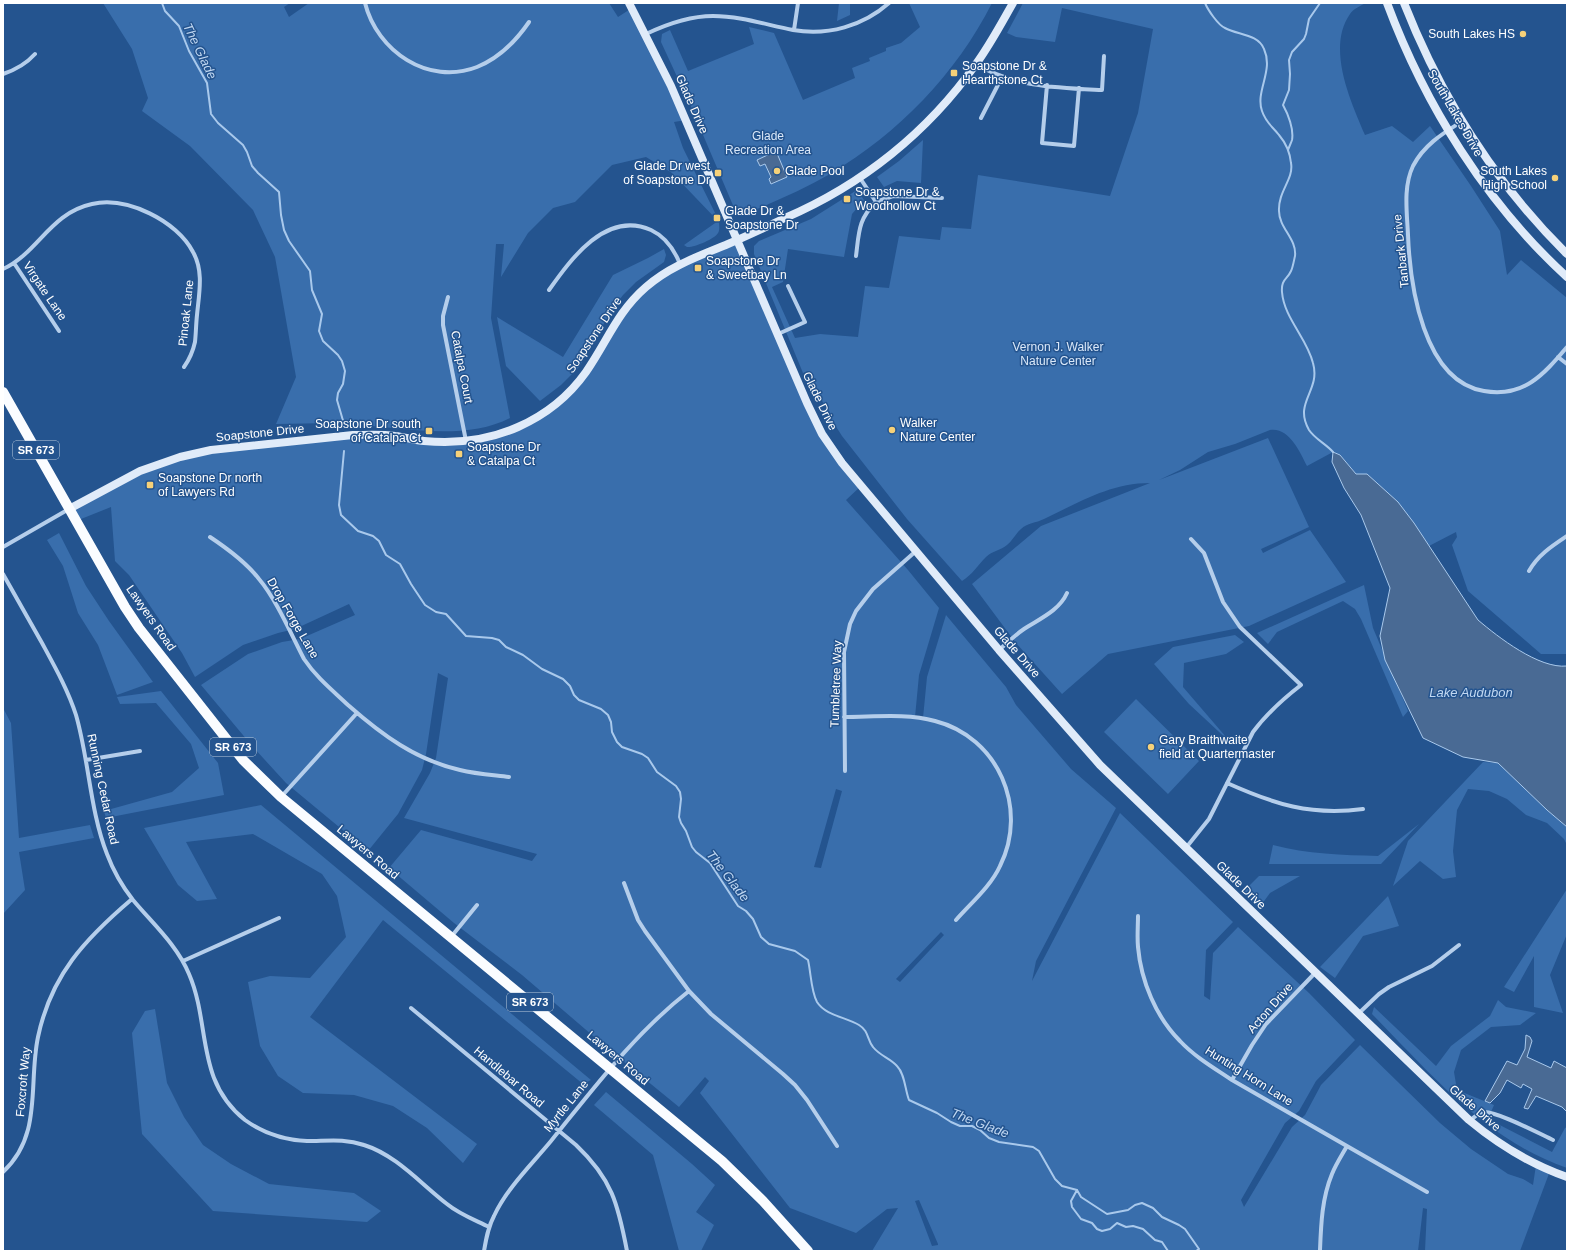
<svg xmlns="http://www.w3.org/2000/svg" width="1570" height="1254" font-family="Helvetica,sans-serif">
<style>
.green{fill:#396eac;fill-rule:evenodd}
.water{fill:#496a94;stroke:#a9c9ec}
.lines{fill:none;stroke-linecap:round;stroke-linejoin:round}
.stream{stroke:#a9c9ec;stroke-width:2}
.street{stroke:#b5ceeb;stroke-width:4}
.secondary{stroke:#e0ebf9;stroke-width:8}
.primary{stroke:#fafcff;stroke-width:10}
.poi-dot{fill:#f6d179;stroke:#24548f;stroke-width:1.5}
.labels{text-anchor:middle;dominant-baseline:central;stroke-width:3;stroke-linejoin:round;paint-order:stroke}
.shield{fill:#24548f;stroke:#bdccdd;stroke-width:1}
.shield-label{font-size:11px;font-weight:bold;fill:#fff}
.poi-label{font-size:12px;fill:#fff;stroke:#24548f;text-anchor:start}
.street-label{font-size:12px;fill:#fff;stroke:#24548f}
.park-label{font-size:12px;fill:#dae8f9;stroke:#24548f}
.water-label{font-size:13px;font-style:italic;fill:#c1d8f2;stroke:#24548f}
</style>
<rect width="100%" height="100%" fill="#24548f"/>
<path class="green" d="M103,3H290L284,7L289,17L309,3H609L618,17L632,8L686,120L674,122L683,148L719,221C719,225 720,230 718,233C715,239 693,248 687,247L684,245L718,221L672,173L646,157L612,165L575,202L553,208L528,233L501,277L504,244H496L491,318L510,418C460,444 386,424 331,423C313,423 295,424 276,424L296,377L275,257L253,210L190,146L142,111L148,98L132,49Z
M839,3H850V15L837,21Z
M909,3H992C956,74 899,133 830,174C804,189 776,201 748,213H740L735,210L692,109L661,42L662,34L670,30L688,71L754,44L749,27L774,33L803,100L855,78L852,68L870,61L869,58L886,51V48L901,43L920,27Z
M1023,3H1365C1361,6 1353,9 1350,14C1326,48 1351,102 1365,135L1392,126L1413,142L1430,126L1471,186L1500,231L1507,275L1521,260L1567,298V654H1541L1468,591L1452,545L1457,537L1456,532L1429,546L1398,502L1356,474L1340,455L1333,452L1307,466C1300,452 1289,427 1270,430L1235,444L1208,452L1180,470L1159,480L1268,438L1309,527L1261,549L1263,553L1310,530L1346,582L1249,626L1108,654L1062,694L1016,643L972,584L1041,526L1150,483C1110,483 1078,503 1044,519C1036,523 1027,523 1021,529C1016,533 1013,540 1007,545C1001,550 992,551 986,557C978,565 972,575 962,581L907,519L842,436L828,414L809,371L803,373L754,254V246L759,241L811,219L857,190L864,200L852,214L844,257L788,249L783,282L772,287L795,338L820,334L858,337L865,286L889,288L899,236L940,240L942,227L971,229L978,175L1110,196L1138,113L1153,29L1062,8L1055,42L1016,37L1007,33Z
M923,140L921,183L897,181L884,187L877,177L899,161Z
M737,240L807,403L861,486L846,500L908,570L939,608L919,675L915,717L923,718L927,677L946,615L1006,687L1016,705L1071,769L1116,808L1036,961L1032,981L1120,813L1233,922L1206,950L1204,996L1210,1000L1213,953L1238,927L1309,993L1355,1040L1316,1081L1299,1111L1285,1123L1241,1200L1244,1207L1292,1127L1305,1115L1321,1085L1360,1045L1440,1123L1471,1149L1508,1174L1523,1179L1533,1185L1536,1165L1550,1171L1520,1251H1425L1427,1209L1423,1208L1418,1251H872L898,1208L887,1209L856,1233L790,1208L700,1093L709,1081L705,1077L679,1107L613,1053L522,975L454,923L389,868L421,830L532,861L537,854L404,818L430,773L436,758L448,678L438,673L426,754L422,770L398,814L368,851L286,783L253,747L201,685L248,654L282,642L300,639L355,615L349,604L295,629L278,633L243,645L195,677L182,653L129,575L115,561L111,507L76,521L69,509L122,480L180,457L336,436L452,442L510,431L569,392L611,329L654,281ZM836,789L842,791L821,868L814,867ZM941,932L944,935L900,982L896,979ZM919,1200L938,1244V1245L932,1246L915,1201Z
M664,249L666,255L664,262L636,282L623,295L610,313L579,367L561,385L540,401L506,366L497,317L563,357L613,275L648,258Z
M59,533L86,586L109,621L153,682L117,695L98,645L78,613L63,566L47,540Z
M1364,585L1373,628L1408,711L1403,717L1361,619L1355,609L1343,601L1277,632L1268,644L1257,633Z
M1235,635L1244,642L1226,654L1184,663L1183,687L1232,744L1189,704L1154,664L1173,647Z
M161,691L218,763L224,795L106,818L104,811L172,792L199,768L191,744L156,703L120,704L117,697Z
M1136,699L1199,761L1168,794L1104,732Z
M3,708L11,723L19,838L90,825L94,838L19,852L25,890L3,914Z
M1483,762L1498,763L1547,810L1567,827V845L1564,839L1547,823L1526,815L1507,799L1489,791L1468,789L1457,810L1453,851L1456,877L1443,879L1420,861L1393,886L1408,841Z
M261,805L591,1080L583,1084L383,920L310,1017L477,1144L463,1163L427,1128L393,1106L354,1095L303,1093L278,1076L260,1046L248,982L270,976L310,978L346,937L337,896L322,874L253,834L186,842L217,899L197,901L178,885L144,828Z
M1419,824L1381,864H1269L1273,845C1307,854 1343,855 1378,856Z
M1259,876H1300L1270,893L1259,908L1243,892Z
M1567,889V934L1550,975L1563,1013L1534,1007V956L1514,992L1504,987Z
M1388,896L1399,926L1363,936L1335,978L1320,967Z
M1498,1000L1506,1007L1536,1013L1520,1025L1491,1027L1461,1050L1454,1072L1457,1090L1494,1105L1488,1119L1552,1152L1565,1128L1567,1127V1168C1486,1140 1431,1074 1372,1014L1374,1007L1436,1066L1451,1046L1490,1016Z
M155,1009L167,1083L184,1117L203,1145L231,1164L269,1184L354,1193L381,1211L367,1222L213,1211L142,1134L132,1033L145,1011Z
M606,1092L692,1164L715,1185L696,1212L714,1225L701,1251H679L653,1155L594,1105Z"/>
<path class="water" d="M776,151L787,177L771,184L769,179L771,177L765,164L760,166L757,160Z
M1333,452L1340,455L1356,474H1367L1398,502L1414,523L1478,620C1498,637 1539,669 1567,666V827L1547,810L1498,763L1463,757L1423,738L1385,660L1380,636L1390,588L1361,515L1344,488L1332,462Z
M1526,1035L1530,1037L1532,1041L1527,1057L1551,1068L1554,1061L1567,1068V1112L1562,1107L1536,1096L1528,1109L1524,1108L1532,1089L1523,1084L1521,1088L1507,1080L1500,1093L1490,1103L1485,1101L1507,1061L1517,1065L1525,1049Z"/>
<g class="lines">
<path class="stream" d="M162,3L165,11L179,26L189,51L207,83L211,114L218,123L243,145L247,152L252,166L258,173L279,192L281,215L284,230L289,241L310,271L312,290L322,314L319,331L323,341L338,355L342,361L345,371L343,384L338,393L337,400L344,424
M1205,3C1208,10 1218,25 1225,28C1238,35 1258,34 1264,49C1274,71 1255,91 1262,111C1266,123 1272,126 1279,135C1285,142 1290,153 1291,163C1294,179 1278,191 1279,211C1279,228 1297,239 1295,256C1294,260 1293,267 1291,271C1287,280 1281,279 1282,292C1284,318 1307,338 1313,363C1321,391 1293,402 1309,430C1315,439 1326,444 1333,452
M1288,150C1289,147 1291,143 1292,140C1294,129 1288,114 1283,105L1289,90L1290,74L1289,60L1292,52L1304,39L1306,34L1309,19L1320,3
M344,451L339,505L341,515L358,531L373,536L379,541L386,555L400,564L411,584L425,605L436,612L446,614L466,636L492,638L499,640L506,647L523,655L542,669L563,679L570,686L574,695L579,700L601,709L608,715L611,722L612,732L617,742L622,747L642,754L648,758L657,772L676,786L680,792L681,799L679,817L681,823L686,831L692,847L696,852L710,863L738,906L746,911L753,919L761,937L769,944L795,951L808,960C811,973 811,991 817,1002C826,1016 846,1017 859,1025C869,1031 867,1040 873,1047C880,1056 890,1058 897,1066C905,1074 905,1090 909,1100L937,1113L951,1122L960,1126H972L980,1130L989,1138L999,1142L1033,1147L1039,1151L1055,1179L1062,1186L1077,1190L1081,1197L1107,1214L1128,1210L1135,1205L1142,1203L1153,1208L1162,1217L1179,1225L1185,1229L1199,1249L1196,1251
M1077,1190L1071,1201L1072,1207L1081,1219L1092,1223L1097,1229L1102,1231L1110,1229L1117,1223L1126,1227L1133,1226L1143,1229L1155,1240L1162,1242L1168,1251"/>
<path class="street" d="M365,3C377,51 428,86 477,67C499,58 516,41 529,22
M794,30L798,3
M646,34C667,24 689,16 713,16C740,16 767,25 793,30C828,36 863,26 889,3
M977,64C1011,87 1062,88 1102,90L1104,56
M3,74C15,70 26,64 35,54
M1047,85L1042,143L1074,146L1079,88
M981,118L1002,77
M1461,122C1442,134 1424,145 1413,166C1403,187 1407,212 1408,235C1410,285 1423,381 1484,391C1524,398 1544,374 1567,347
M860,178L876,202L893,196L942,198
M856,256C859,233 858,219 876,202
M14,263L59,331
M3,269C38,253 50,213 92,204C127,196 177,221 193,252C204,271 199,294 197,315C196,324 196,333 195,342C193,351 189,360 184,367
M549,290C571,259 606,210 651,230C666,237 674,249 680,264
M448,297L443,316V325L466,441
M778,334L805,322L788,286
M1558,357L1567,364
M210,537C228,549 246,562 259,579C276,599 291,634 304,659C316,677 332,690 348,705C382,735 416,760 460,770C476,774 493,775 509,777
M3,547L69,509
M1529,571C1538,555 1552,546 1567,536
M3,574C16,597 29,620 42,643C55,667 68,690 76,715C89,760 90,811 107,854C113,870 122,886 133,900C153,924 177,945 189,974C211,1025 195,1080 245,1120C263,1133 284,1140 307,1141C327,1141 344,1138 364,1145C396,1155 420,1183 447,1204C459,1214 475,1220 489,1227
M999,650C1007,643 1015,635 1024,629C1039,619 1059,611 1067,593
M844,717C874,717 906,713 935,721C998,737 1029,808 1000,866C991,886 971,903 956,920
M86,760L140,751
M845,771L844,652L850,624L856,611L873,589L916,551
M1227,783C1274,804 1310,816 1363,809
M281,797L357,713
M1185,849L1209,819L1253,732C1267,713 1283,699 1301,685L1240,627L1223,602L1204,553L1191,539
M624,883L638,920L645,931L689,991L711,1014L783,1074L795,1085L807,1100L837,1146
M1138,916C1138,926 1137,937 1138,947C1141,981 1156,1017 1180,1041C1195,1057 1214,1068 1232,1080L1427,1192
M451,937L477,905
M183,961L279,918
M411,1008L576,1145C612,1179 618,1204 627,1251
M1358,1014L1379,994L1389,987L1432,966L1459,945
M1232,1080L1252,1045L1266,1024L1315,973
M1470,1121C1473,1118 1478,1113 1483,1112C1495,1110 1540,1134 1553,1140
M3,1172C43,1135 28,1084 38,1037C51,975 85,939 132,899
M1320,1250C1321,1224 1322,1198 1332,1174C1336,1164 1342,1155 1347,1146
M484,1251C486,1239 488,1227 494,1216C507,1188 532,1164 551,1141C594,1088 634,1034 689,991"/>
<path class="secondary" d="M629,3L671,86L807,403L822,434L842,463L999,650L1100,765L1469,1120C1499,1145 1530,1164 1567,1177
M1387,3C1425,105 1486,203 1567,277
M1404,3C1441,97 1495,183 1567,254
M69,509L140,471L180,457L211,450L353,435C367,435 381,434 395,436C405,437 414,440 424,441C456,444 489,440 518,427C545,415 569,396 586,372C607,342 617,312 646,287C670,266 699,256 728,244C747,236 766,227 785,218C862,185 928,132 976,64C990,45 1001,24 1013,3"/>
<path class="primary" d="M3,392L125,607L139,628L243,760L281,797L722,1161L763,1201L808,1251"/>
</g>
<g class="poi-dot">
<circle cx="1523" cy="34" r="4"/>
<rect x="950" y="69" width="8" height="8" rx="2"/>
<circle cx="777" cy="171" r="4"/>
<rect x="714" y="169" width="8" height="8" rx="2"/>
<circle cx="1555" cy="178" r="4"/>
<rect x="843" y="195" width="8" height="8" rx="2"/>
<rect x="713" y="214" width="8" height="8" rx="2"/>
<rect x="694" y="264" width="8" height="8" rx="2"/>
<circle cx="892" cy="430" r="4"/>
<rect x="425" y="427" width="8" height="8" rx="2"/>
<rect x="455" y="450" width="8" height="8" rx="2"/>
<rect x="146" y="481" width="8" height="8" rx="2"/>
<circle cx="1151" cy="747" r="4"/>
</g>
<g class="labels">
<g class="shield">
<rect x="13" y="441" width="46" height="18" rx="3"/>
<rect x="210" y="738" width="46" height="18" rx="3"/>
<rect x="507" y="993" width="46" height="18" rx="3"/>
</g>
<g class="shield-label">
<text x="36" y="450">SR 673</text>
<text x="233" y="747">SR 673</text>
<text x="530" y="1002">SR 673</text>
</g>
<g class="poi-label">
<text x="1515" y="34" text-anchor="end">South Lakes HS</text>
<text x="962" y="66">Soapstone Dr &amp;<tspan x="962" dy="14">Hearthstone Ct</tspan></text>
<text x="710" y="166" text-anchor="end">Glade Dr west<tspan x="710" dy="14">of Soapstone Dr</tspan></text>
<text x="785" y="171">Glade Pool</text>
<text x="1547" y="171" text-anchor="end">South Lakes<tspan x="1547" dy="14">High School</tspan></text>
<text x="855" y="192">Soapstone Dr &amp;<tspan x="855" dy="14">Woodhollow Ct</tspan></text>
<text x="725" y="211">Glade Dr &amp;<tspan x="725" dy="14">Soapstone Dr</tspan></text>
<text x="706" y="261">Soapstone Dr<tspan x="706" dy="14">&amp; Sweetbay Ln</tspan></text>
<text x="900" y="423">Walker<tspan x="900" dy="14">Nature Center</tspan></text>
<text x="421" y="424" text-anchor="end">Soapstone Dr south<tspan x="421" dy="14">of Catalpa Ct</tspan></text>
<text x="467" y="447">Soapstone Dr<tspan x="467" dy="14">&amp; Catalpa Ct</tspan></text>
<text x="158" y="478">Soapstone Dr north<tspan x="158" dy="14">of Lawyers Rd</tspan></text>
<text x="1159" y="740">Gary Braithwaite<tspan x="1159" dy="14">field at Quartermaster</tspan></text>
</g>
<g class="street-label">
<text transform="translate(692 104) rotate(66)">Glade Drive</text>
<text transform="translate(1455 113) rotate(60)">South Lakes Drive</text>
<text transform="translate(1401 251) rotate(-96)">Tanbark Drive</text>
<text transform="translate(45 291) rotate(56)">Virgate Lane</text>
<text transform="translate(186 313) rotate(-84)">Pinoak Lane</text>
<text transform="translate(594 335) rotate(-56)">Soapstone Drive</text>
<text transform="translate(462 367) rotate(79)">Catalpa Court</text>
<text transform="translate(820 401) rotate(64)">Glade Drive</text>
<text transform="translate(260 433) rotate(-6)">Soapstone Drive</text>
<text transform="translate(151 618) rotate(55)">Lawyers Road</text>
<text transform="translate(293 618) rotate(60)">Drop Forge Lane</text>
<text transform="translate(1017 652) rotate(49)">Glade Drive</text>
<text transform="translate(836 684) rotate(-88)">Tumbletree Way</text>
<text transform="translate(103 789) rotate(78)">Running Cedar Road</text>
<text transform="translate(368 852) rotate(40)">Lawyers Road</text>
<text transform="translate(1241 885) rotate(44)">Glade Drive</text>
<text transform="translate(1270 1008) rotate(-49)">Acton Drive</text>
<text transform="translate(618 1058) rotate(40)">Lawyers Road</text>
<text transform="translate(1249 1076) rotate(32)">Hunting Horn Lane</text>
<text transform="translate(509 1077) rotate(40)">Handlebar Road</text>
<text transform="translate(23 1082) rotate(-85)">Foxcroft Way</text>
<text transform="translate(566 1106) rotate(-51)">Myrtle Lane</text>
<text transform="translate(1475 1108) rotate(41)">Glade Drive</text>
</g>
<g class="park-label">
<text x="768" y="136">Glade<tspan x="768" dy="14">Recreation Area</tspan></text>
<text x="1058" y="347">Vernon J. Walker<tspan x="1058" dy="14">Nature Center</tspan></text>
</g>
<g class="water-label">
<text transform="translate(200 51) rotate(64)">The Glade</text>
<text x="1471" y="692">Lake Audubon</text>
<text transform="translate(728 876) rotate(52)">The Glade</text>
<text transform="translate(980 1123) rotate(21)">The Glade</text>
</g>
</g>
<rect width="1570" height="1254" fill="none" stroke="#ffffff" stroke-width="8"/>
</svg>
